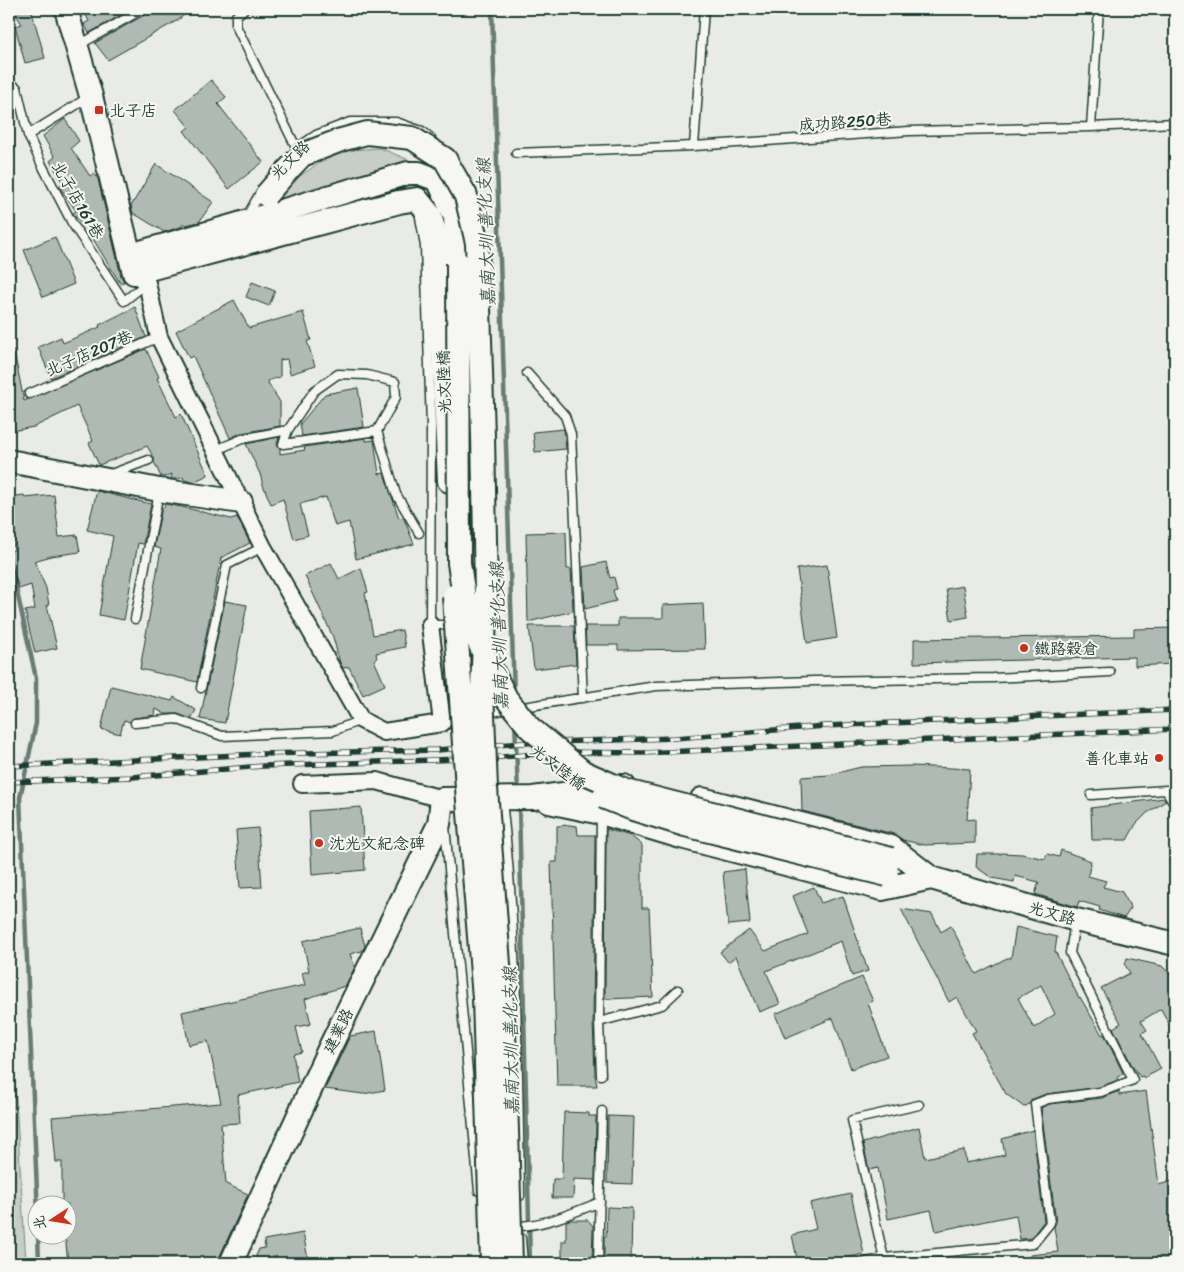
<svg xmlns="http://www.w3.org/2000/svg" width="1184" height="1272" font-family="Sriracha,'LXGW WenKai TC',sans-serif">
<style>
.green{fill:#c7cec9;stroke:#73867e}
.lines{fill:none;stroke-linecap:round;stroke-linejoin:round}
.stream{stroke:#687c75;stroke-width:4.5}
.building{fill:#b0bab5;stroke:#1f3d34;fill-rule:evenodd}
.lane-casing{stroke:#1f3d34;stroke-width:11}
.street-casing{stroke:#1f3d34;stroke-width:20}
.secondary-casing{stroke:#1f3d34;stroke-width:26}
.lane{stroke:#f6f6f2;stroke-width:8}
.street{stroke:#f6f6f2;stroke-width:16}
.secondary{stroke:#f6f6f2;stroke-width:22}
.rail-casing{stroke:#1f3d34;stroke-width:5.5}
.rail{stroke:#f6f6f2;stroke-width:4;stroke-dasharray:11;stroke-linecap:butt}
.secondary-bridge-casing{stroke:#1f3d34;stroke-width:26;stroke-linecap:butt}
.secondary-bridge{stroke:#f6f6f2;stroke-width:22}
.poi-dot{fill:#c8321e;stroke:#f6f6f2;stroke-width:2}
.labels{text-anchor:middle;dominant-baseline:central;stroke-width:4;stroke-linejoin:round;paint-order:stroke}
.poi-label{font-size:16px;fill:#1f3d34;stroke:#f6f6f2;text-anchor:start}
.street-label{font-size:16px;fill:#1f3d34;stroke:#f6f6f2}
.water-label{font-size:18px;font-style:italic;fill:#445c54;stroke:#f6f6f2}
</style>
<rect width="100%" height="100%" fill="#e9ebe7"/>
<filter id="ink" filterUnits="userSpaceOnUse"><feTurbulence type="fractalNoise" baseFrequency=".02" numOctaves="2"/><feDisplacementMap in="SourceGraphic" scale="10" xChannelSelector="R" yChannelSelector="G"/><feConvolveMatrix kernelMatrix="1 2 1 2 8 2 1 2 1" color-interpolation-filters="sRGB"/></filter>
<g filter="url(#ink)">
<path class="green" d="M380,148L414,162L275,201L300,176L337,151Z
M9,987L26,1263H9Z"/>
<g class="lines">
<path class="stream" d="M492,9L514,695
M9,565L15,583L36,678V723L20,798L38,1214
M515,722L518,792
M519,805L530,1263
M38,1234L39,1263"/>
</g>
<path class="building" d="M12,9H31L45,58L25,63L15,26L22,24Z
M83,9H132L89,33L84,24L89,21Z
M149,9H191L178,20L108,60L95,43L146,14Z
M211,80L226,97L218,104L263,162L229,189L184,131L189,127L175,110Z
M65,119L79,141L71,148L90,176L94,173L98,179L121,276L124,282L120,283L82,221L80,222L74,215L73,213L76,211L61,189L59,186L63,183L50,161L55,157L43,136Z
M156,164L213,202L199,222L186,225L183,224L181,227L164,232L133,213L131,206Z
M55,237L74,284L43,297L24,250Z
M252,282L275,291L269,306L246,297Z
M234,300L249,328L303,312L311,340L307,341L315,366L290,374L287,359L280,360V377L267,381L280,402V426L241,433L230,438L193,356L189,358L176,331Z
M135,307L146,337L51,378L38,347L61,337L63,343L100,327L99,325Z
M146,349L159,377L157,378L176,417L181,414L208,475L193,482L184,480L183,477L178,479H171L172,474L164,477H161L154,462V458L147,446L99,465L89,443L93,441L77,406L34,427L11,431L9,422V352L14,351L24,401Z
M358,388L364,427L302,436L300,424L325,394Z
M564,429L566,449L535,452L533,432Z
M279,437L277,444L280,449V454L305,450L304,447L366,438V441L374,440L379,474L384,473L399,518L403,517L405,521L414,544L356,559L349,522L335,526L326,497L300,504L308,535L294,539L283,499L271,504L263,485L260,474L246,444Z
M97,491L151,504L143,544L138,543L124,620L99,615L113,536L87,530Z
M24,495L25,498L54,495L59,537L77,535L80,552L51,556L34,561L46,588L49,605H47L57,648L35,653L25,611L35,609L31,585L19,589L9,555V552L14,550L9,516V497Z
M165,504L182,507L231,519L237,517L250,543L221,558L197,682L140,669L161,549L154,547L162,507L164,508Z
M566,532L567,569H571L573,611L528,622L526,533Z
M606,562L610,578L614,577L617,589L613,590L616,601L585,609L583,567Z
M331,563L339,579L361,568L368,592L365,593L373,635L402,630L405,647L376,653L377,659L374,660L385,685L363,695L349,667L343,668L340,663L333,637L305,576Z
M827,565L837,638L807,643L797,569Z
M963,586L968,617L951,620L946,589Z
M225,601L247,605L225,723L200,719Z
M703,603L705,649L618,650V645H586L585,626H618V618H663V605Z
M529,626H574L576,664L534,669Z
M1175,628V664L1135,666V657L914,663V639L1134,636V629Z
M111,686L172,701L174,697L196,710L191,719L178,714H165L156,709L155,715L134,718L130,722L124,720L120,734L101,729Z
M912,766L970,769L967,820L975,819V843L924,845L903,840L894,834L802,811L801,777L829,775L861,767Z
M1164,798L1166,801L1147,813L1136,824L1127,840H1092L1091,808Z
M361,807L365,870L312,875L309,811Z
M569,825L577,826L578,835H595L593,1022L595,1075L597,1086H557L551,862H557V826Z
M258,828L262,887L240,888L236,830Z
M606,829L631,836L642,845V908H649L653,997L605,999Z
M1061,850L1091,861L1088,876L1106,881L1103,887L1122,892L1131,908L1124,918L1099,910L1100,907L1079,901L1077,907L1035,894L1039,882L1015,876L1014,882L992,878L976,867L977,854H1001V853L1022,854L1045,859L1047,854L1059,857Z
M745,869L750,923L728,925L723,872Z
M814,887L821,903L843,896L868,971L852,976L841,941L766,971L780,1004L759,1012L736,956L728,962L720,952L749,930L765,951L808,934L793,896Z
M901,909L932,914L941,932L951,926L976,974L1007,958H1011L1016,927L1057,937L1055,951L1079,998L1080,997L1102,1035L1104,1034L1123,1073L1117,1078L1118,1080L1100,1087L1046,1094L1033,1099L1029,1104L1024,1107L1006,1094L972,1033L976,1031L957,997L949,1002ZM1041,985L1055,1014L1034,1028L1018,998Z
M360,928L365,946L362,951L350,954L355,967L345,986L305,999L311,1024L296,1027L302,1052L293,1054L298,1082L238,1095L240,1123L221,1124L226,1184L248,1194L219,1258L218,1263H68L65,1234H68V1204H62V1162H56L52,1117L221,1103L208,1041L189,1045L182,1012L305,985L302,973L309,971L303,941Z
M1127,958L1162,966L1175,979V1035L1161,1009L1141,1021L1147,1030L1142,1033L1161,1069L1144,1078L1143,1076L1140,1077L1133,1067L1113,1028L1121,1023L1101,988L1130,973L1125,965Z
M862,977L873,1001L868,1003L887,1056L851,1069L833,1018L785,1038L775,1014Z
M376,1031L385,1090L363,1094L325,1089L350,1036Z
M1119,1091V1095L1146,1091L1159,1185L1175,1180V1263H1030V1255L1058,1252L1054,1227L1056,1222L1041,1108L1049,1104L1102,1098Z
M564,1112L589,1113V1116H596L595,1180L574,1179L573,1198H552L553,1179H562Z
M608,1116L634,1117L632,1184L607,1183Z
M919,1127L925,1158L964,1150L966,1163L1005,1155L1002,1139L1033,1130L1044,1221L1031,1238L1020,1239L1016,1215L936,1231L931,1210L888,1219L878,1168L869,1170L863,1143Z
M851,1194L864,1254L821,1263H798L792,1235L816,1229L810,1203Z
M607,1207L632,1208L631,1263H604V1236L606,1238Z
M570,1220H588L593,1226L592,1263H562V1241H566V1221Z
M303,1233L308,1259L287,1263H253L259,1249L265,1248L264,1240Z"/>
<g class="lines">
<defs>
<path id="lane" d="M244,9L236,16V26L297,149
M79,45L143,9
M9,82L17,88L28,135L41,163L72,223L124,301L147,283
M1091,127L1099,9
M28,135L89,97
M300,146L316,135L350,122H396L422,131L431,138
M694,146L704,9
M516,153L694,146L909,131L1091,127L1175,123
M250,211L260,193
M420,217L425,246L431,426L430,625H455
M527,373L565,416L571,434L583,698
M29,394L159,337
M288,430L283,444L377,431
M216,450L242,439L288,430L314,391L338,374L367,375L395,382L396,397L377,431L396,494L419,533
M111,474L149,460
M135,619L159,492
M201,688L227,565L263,547
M485,713L656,686L814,681L993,678L1110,672
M135,723L176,719L222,736L333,731L361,720
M1091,795L1166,790L1175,805
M502,801C517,932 518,1064 520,1196
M445,826L479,1191
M599,1022L662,1005L678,990
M601,1075L599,1022L601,814
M521,1226C548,1224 575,1212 600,1202
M521,1238L523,1263
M598,1263L602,1111
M862,1263L884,1258L1033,1244L1050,1223L1035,1104L1048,1099L1101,1092L1133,1080L1070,953L1075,922
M885,1263L852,1120L919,1105"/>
<path id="street" d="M134,273L147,283L159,337L263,547L361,720L384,732L442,723L430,625
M302,784L377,781L442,799"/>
<path id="secondary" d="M66,9L91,96L134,273L399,202L417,199L430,215L438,243L449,481
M130,255L235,225L408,173H419L438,180L455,217L458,263
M9,461L159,490L241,502
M702,799L891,847L931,878
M549,802L601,813L681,837L882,889L931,878
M917,871L931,878L1076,920L1175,944
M231,1263L328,1051L439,824L442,799L533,798L624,786"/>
</defs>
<use href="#lane" class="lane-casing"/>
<use href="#street" class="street-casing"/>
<use href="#secondary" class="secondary-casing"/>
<use href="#lane" class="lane"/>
<use href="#street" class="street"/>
<use href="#secondary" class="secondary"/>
<defs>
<path id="rail" d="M9,766L261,754L437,750L522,743L675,738L825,726L1175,710
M9,782L132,777L263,766L490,758L560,752L643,753L1175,729"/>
</defs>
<use href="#rail" class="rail-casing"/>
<use href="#rail" class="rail"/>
<defs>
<path id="secondary-bridge" d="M266,195L288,170L302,155L341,140L367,133L412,138L445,159L466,196L477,243L483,436L486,592L482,690L486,788L504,1032L511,1263
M458,263L459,563L466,610L483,652L506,698L530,728L583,772L626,791L891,859
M454,596L467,788L484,998L492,1263
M603,797L633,809L685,825L887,875"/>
</defs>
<use href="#secondary-bridge" class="secondary-bridge-casing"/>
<use href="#secondary-bridge" class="secondary-bridge"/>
</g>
</g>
<g class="poi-dot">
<rect x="94" y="105" width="10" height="10" rx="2.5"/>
<circle cx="1024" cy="648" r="5"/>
<circle cx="1159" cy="758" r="5"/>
<circle cx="319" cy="843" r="5"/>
</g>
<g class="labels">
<g class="poi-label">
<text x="109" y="110">北子店</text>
<text x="1034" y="648">鐵路穀倉</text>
<text x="1149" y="758" text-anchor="end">善化車站</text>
<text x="329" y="843">沈光文紀念碑</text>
</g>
<g class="street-label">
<text transform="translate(845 122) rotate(-4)">成功路250巷</text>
<text transform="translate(290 160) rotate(-45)">光文路</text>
<text transform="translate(78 200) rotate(60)">北子店161巷</text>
<text transform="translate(89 353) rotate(-23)">北子店207巷</text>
<text transform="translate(444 382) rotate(-92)">光文陸橋</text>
<text transform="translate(558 767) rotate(37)">光文陸橋</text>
<text transform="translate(1052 913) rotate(16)">光文路</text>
<text transform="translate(338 1031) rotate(-64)">建業路</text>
</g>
<g class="water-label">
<text transform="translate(486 232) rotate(-92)">嘉南大圳 善化支線</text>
<text transform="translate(499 636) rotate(-92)">嘉南大圳 善化支線</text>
<text transform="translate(511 1041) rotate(-91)">嘉南大圳 善化支線</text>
</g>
</g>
<rect width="1184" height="1272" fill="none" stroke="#f6f6f2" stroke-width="30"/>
<rect x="15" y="15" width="1154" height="1242" fill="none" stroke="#1f3d34" stroke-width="2" filter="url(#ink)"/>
<g transform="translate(52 1220) rotate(258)"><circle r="24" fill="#f6f6f2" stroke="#a0aca6"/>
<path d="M0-4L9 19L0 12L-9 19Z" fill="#c8321e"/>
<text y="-8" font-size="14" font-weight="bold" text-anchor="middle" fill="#1f3d34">北</text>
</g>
</svg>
